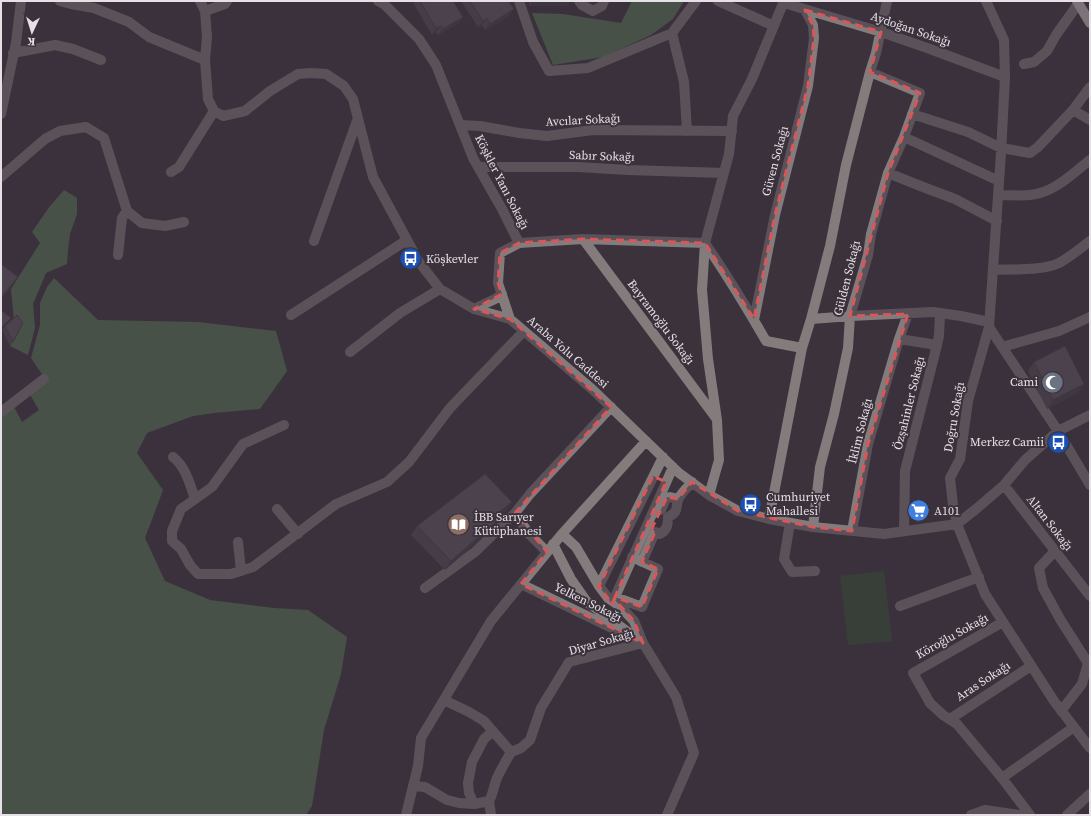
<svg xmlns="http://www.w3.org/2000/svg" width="1091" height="816" font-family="'Source Serif 4',serif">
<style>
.green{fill:#365034}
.forest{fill:#577854}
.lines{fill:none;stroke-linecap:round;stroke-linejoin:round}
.minor{stroke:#837b7c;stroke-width:10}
.major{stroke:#d1c0c3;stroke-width:10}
.wall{fill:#534b55}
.shaded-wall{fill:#443d45}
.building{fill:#615763;stroke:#443d45}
.marked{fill:none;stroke:#da5658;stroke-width:3;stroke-dasharray:8 5;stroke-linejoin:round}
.labels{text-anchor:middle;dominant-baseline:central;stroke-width:4;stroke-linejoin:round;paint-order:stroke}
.street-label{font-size:12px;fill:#e6e0e7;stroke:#3b323c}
.poi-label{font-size:12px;fill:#e6e0e7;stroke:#3b323c;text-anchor:start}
</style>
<rect width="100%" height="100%" fill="#3b323c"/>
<path class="green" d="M884,571L892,641L848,645L840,576Z"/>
<path class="forest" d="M632,1H684L673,19L651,35L603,57L553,65L532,13L563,14L621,23Z
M64,190L77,198V214L70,234L68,250L67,264L46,273L33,304L35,328L28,355L10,346L20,328L14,320L11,289L40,243L32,232L50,206Z
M54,278L98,320L198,322L276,331L287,371L260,409L214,413L193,416L147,433L137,453L163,490L145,538L165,581L210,600L274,608L308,610L347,637L341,674L324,730L312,806L306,815H1V415L13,405L22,422L39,410L29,393L46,380L31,358L40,325V303L47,287Z"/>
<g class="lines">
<path class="minor" d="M60,1L71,4L94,8L129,22L149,37L205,60
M200,1L205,11L207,37L205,60L208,99L214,111L223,116L245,111L270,91L298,74L311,73L326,74L344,86L353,99L373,177L419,262L440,289L474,309L510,319L592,389L679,473L709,495L738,511L769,519L813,527L884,534L957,524L976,509L1004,485L1025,460L1058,431L1090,415
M378,1L384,4L419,39L436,65L473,158L502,209L519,243
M519,1L533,42L549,71L588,68L672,33L696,1
M579,1L582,5L593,11L602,6L604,1
M718,1L774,26
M986,1L1004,40L1005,77L1001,153L989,327L1058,431L1090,485
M784,3L881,32L930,49L1005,77
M205,11L225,4L227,1
M672,33L684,82L687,131
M13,53L55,45L73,49L101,60
M1024,64L1034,62L1047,51L1056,35L1078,4
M1090,87L1073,110L1090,120
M1,114L16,43L21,1
M912,114L968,132L1001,148L1030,153L1038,147L1073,110
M460,125L480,126L519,133L547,136L593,130L732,131
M904,137L999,181
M478,167H578L628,170L724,173
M171,172L179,167L214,111
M888,173L923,187L955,199L997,221
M1,177L45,139L60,131L86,127L104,138L110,157L127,211L142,223L165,226L184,222
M998,195C1009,195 1020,196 1030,195C1054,193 1072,174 1090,160
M583,239L716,418
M314,241L358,118
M118,255L122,218L127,211
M993,270C1012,269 1042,271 1059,263C1070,257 1080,249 1090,241
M474,309L495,299L502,294
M291,315L407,240
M510,319L498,283L500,253L519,243L583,239L705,243C727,275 747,308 766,341L802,348
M811,319L851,316L933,312L961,316L989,322
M754,320L775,215L808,86L814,38L813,25L805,10
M989,327L968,401L960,459L950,478L953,505L957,524L985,594L1054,701L1090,748
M937,345L939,336L940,313
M1002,347L1059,331L1090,317
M350,352L400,313L440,289
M1,412L44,379
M284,425L243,444L212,487L181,509L172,531V541L181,549L190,565L198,574H231L253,567L336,504L387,482L409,462L450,408L524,331
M173,457C186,467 190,485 195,499
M1004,485L1090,596
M709,495L719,460L717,420L708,359L702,290L705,243L729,154L733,116L752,79L784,1
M277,509L298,534
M661,510L666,498L670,497L678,499
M515,513L529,534L547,552
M769,519L802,348L811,319L830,246L846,165L870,72L876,53L887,1
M790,523L784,559L792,572L815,571
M813,527L820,467L834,414L848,348L850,316L868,255L871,234L888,173L904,137L920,93L870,72
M852,531L868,444L899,339
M904,531L905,471L937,345L899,339L908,314
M562,534L576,547L599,586L608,598L620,606L634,621L643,643
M238,542L241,571
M553,544L571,579L587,602L643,643L676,697L694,753L667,815
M1055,551L1039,568L1043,588L1060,619L1088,663L1082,684L1061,711
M632,557L658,569L642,607L615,597L673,467
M642,562L655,532L660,534C667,530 668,525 668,517C681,511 674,506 679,498C682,492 688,487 692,482
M521,584L620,632
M599,586L663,457
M425,588L475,552L515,513L530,494L611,407
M900,606L979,577
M1003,622L913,673L930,703L943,715L957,724L1002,778L1030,815
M444,700L469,712L484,721L511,752L521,748L530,740L541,708L569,662L643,643
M950,719L1031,666
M1002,778L1074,727
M413,786L425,787L447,800L459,803L474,804L489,801C493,795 494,785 497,778C501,769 506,761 511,752
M489,801L491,815
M474,804L469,793L468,783L472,762L484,739L493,731
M406,815L418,766L421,738L491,621L562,534L646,441
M971,815L985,810L1019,815
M1067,815L1090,794"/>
<path class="major" d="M1077,1L1090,23"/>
</g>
<path class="wall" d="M412,1H453L463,17L458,24L438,35L436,32L432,35Z
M461,1H508L509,16L485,30L482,25L478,27Z
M529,1H570L567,6H529Z
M5,326L13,342L10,346L2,330Z
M1034,362L1084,384L1078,393L1047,409L1028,371Z
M512,502L506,511L499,516L500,518L494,527L445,570L411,535L417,526Z"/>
<path class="shaded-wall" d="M533,1H570L567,6H529Z
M514,9L509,16L485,30L490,24Z
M463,17L458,24L438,35L443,29Z
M487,18L482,25L478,27L483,21Z
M441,26L436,32L432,35L436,28Z
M18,277L9,290L1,299V297Z
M11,318L8,322L1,329V328Z
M1084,384L1078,393L1047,409L1053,400Z
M512,502L506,511L492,522L498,513Z
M500,518L494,527L445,570L451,561Z"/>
<path class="building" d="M420,1H453L463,17L443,29L441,26L436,28Z
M470,1H508L514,9L490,24L487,18L483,21Z
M1,264L18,277L1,297Z
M1,310L11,318L1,328Z
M17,315L23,323L13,342L5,326Z
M1065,346L1084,384L1053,400L1034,362Z
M485,474L512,502L498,513L500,518L451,561L417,526Z"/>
<path d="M0 0H1091V816H0ZM805,10L881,32L870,72L920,93L888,173L850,316L908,314L868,444L852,531L813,527L738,511L692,482L678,499L667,497L652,528L655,532L642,562L658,569L642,607L615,597L666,482L653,476L599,586L612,604L614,599L634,621L643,643L521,584L547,552L515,513L611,407L510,319L474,309L502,294L498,283L500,253L519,243L583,239L705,243L754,319L775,215L808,86L814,38L813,25Z" fill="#3b323c" fill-opacity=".55" fill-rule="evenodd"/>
<path class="marked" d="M805,10L881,32L870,72L920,93L888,173L850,316L908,314L868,444L852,531L813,527L738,511L692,482L678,499L667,497L652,528L655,532L642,562L658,569L642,607L615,597L666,482L653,476L599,586L612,604L614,599L634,621L643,643L521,584L547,552L515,513L611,407L510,319L474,309L502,294L498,283L500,253L519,243L583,239L705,243L754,319L775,215L808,86L814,38L813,25Z"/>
<defs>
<symbol id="bus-disc" viewBox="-11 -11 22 22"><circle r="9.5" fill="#1a4fb4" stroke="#3b323c"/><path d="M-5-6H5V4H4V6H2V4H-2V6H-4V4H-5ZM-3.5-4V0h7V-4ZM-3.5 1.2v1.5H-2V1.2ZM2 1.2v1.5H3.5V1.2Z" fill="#fff"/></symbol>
<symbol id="mosque-disc" viewBox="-11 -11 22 22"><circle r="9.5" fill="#6b7280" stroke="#3b323c"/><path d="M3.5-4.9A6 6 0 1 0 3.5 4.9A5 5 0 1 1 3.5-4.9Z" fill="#fff"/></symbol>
<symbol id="supermarket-disc" viewBox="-11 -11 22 22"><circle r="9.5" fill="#3f7fe0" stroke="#3b323c"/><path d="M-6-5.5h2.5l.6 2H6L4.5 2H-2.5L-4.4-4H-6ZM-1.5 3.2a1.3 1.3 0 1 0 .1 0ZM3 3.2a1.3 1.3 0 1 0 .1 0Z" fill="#fff"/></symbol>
<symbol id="library-disc" viewBox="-11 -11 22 22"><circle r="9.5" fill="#8d6e63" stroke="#3b323c"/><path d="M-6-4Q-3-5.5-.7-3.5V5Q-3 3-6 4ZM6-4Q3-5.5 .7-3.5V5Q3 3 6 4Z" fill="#fff"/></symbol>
</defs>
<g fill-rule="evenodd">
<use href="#bus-disc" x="398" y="246" width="25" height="25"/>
<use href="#mosque-disc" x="1040" y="370" width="25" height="25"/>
<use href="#bus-disc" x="1046" y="430" width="25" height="25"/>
<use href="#bus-disc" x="738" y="492" width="25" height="25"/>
<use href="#supermarket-disc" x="906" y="498" width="25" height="25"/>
<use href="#library-disc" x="446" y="512" width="25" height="25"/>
</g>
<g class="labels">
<g class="street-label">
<text transform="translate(911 29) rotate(19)">Aydoğan Sokağı</text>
<text transform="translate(583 120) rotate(-3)">Avcılar Sokağı</text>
<text transform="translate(602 156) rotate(2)">Sabır Sokağı</text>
<text transform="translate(775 161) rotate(-75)">Güven Sokağı</text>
<text transform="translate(502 182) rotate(63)">Köşkler Yanı Sokağı</text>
<text transform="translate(847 278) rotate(-76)">Gülden Sokağı</text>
<text transform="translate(661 322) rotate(53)">Bayramoğlu Sokağı</text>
<text transform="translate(568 352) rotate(41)">Araba Yolu Caddesi</text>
<text transform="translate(909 403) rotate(-76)">Özşahinler Sokağı</text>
<text transform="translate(954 417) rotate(-80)">Doğru Sokağı</text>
<text transform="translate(860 431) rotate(-76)">İklim Sokağı</text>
<text transform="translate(1050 523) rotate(52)">Altan Sokağı</text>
<text transform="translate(588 602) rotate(26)">Yelken Sokağı</text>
<text transform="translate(952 636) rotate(-29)">Köroğlu Sokağı</text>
<text transform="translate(601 642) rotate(-16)">Diyar Sokağı</text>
<text transform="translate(983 681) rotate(-33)">Aras Sokağı</text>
</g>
<g class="poi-label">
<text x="426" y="259">Köşkevler</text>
<text x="1038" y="382" text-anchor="end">Cami</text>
<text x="1044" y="442" text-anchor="end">Merkez Camii</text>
<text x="766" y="497">Cumhuriyet<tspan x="766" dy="14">Mahallesi</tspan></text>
<text x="934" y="511">A101</text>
<text x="474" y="517">İBB Sarıyer<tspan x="474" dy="14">Kütüphanesi</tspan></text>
</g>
</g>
<rect width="1091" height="816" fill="none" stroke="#e6e0e7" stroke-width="4"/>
<g transform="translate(32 32) rotate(184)" stroke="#3b323c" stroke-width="3" paint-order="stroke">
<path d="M0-3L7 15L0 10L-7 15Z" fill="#e6e0e7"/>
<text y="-6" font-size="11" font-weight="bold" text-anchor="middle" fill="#e6e0e7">K</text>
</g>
</svg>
